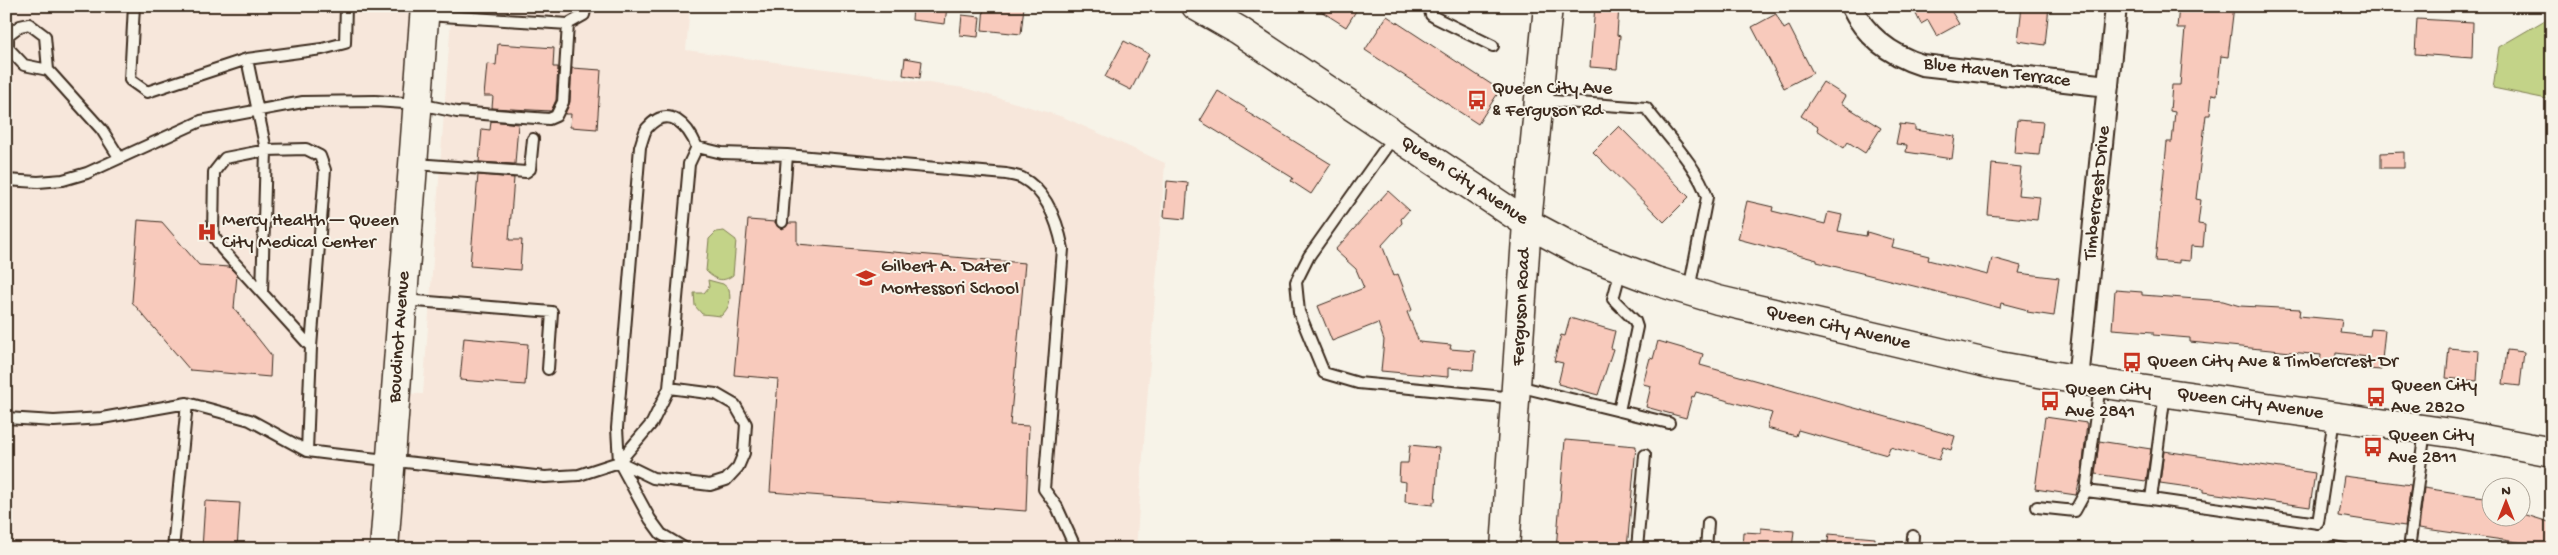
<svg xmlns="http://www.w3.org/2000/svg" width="2558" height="555" font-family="'Gochi Hand',sans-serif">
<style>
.built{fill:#f7e7db}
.green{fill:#c3d388;stroke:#7f7e53}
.building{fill:#f8cabc;stroke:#3b2a1e}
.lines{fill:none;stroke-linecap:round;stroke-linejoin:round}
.lane-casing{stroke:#3b2a1e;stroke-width:14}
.street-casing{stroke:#3b2a1e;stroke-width:24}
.secondary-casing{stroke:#3b2a1e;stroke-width:31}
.lane{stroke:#f7f3e8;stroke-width:10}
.street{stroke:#f7f3e8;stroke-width:20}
.secondary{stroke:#f7f3e8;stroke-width:28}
.labels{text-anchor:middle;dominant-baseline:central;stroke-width:4;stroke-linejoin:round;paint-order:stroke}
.street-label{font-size:19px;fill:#3b2a1e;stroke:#f7f3e8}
.poi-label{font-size:19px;fill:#3b2a1e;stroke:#f7f3e8;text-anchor:start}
</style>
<rect width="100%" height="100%" fill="#f7f3e8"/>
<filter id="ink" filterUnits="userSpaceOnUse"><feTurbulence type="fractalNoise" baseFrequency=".02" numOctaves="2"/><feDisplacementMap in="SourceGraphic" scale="10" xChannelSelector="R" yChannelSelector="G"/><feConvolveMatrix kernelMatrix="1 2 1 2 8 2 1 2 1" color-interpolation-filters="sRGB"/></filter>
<g filter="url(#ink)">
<path class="built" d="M6,6H425L396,393L423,394L452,6H690L686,50L965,88L1063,117L1165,163L1136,549H6Z"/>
<path class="green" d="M2552,16V100L2493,88L2499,47Z
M724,231L736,240L733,275C723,283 715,280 706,271L709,239L716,232Z
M708,280L723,284L729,289C731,301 730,307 721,316L702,314L695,306L694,293H704L709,287Z"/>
<path class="building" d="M913,6H947L945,24L912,20Z
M984,6H1024L1021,34L982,30Z
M1313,6H1359L1346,27Z
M1595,6H1619L1617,35L1620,36L1617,69L1590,67Z
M1912,6H1955L1950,9L1959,24L1937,36L1928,20L1921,24Z
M2022,6H2049L2045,45L2018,41Z
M2179,6H2234L2228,57L2221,56L2217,95L2212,94L2210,115H2206L2196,199L2201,200L2198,224L2205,225L2203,247L2191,246L2190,261L2179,260V263L2155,261L2167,142H2172L2175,112L2170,111L2172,85H2180L2185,28H2177Z
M1776,14L1784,29L1789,26L1813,73L1784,88L1752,27Z
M962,15L980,17L978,37L960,35Z
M1387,16L1500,90L1478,124L1365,50Z
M2417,19L2473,22L2472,58L2415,54Z
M1124,41L1149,54L1131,90L1105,77Z
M498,44L554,48L553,67H558L556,100L551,111L492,108L493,96H484L487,64L496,65Z
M905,58L922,61L920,78L903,75Z
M572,68L601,70L597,129L570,127L571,114H565L570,102Z
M1823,82L1845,96L1841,103L1881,128L1865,153L1848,142L1844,148L1817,130L1818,127L1801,116Z
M1218,91L1247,109L1245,111L1331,164L1311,194L1291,181L1293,178L1200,121Z
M2017,120L2043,122L2039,155L2014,153Z
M491,121L518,124L515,164L479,162L482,129L490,130Z
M1900,124L1915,126V130L1955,136L1952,159L1906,152L1907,145L1896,144Z
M1619,126L1689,197L1664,222L1593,152Z
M2404,152V168H2381V153Z
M1992,164L2021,167L2018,195L2040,197L2037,220L1988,215Z
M478,175L514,178L509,240H522L520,270L470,266Z
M1167,181L1188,183L1185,219L1164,217Z
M1388,191L1409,210L1401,219L1402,223L1382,245L1394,276L1398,274L1412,310L1407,312L1419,342L1451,345L1450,349L1475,351L1473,370L1448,368V377L1381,371L1384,340L1378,323L1332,341L1318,306L1364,288L1356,269L1335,250Z
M1747,201L1773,207L1772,211L1825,224L1828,212L1842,215L1838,231L1866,236L1867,232L1894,240L1892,247L1929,256L1928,260L1988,275L1992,258L2021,266L2019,273L2059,278L2054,316L2027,312L2028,310L2001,303L2000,308L1966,299L1817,262V260L1738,239Z
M138,220L162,222L199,265L229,267L237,275L234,308L271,355L270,377L190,370L132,302Z
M748,220L775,222L778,227L782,229L789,223H797V244L1025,263L1010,425L1029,426L1026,511L770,492L778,379L734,375Z
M2115,290L2142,292V295L2223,301L2240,306L2300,309L2299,316L2342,320L2340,333L2370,336L2371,329L2385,330L2381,370L2367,369L2368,357L2336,353L2335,365L2320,363L2321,355L2190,342V338L2153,335V332L2112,329Z
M1570,318L1615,331L1611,348L1613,349L1598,395L1558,384L1563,363L1554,361L1561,335L1565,336Z
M464,338L528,344L525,385L460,380Z
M1658,341L1703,354L1700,365L1955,436L1951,450L1943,447L1939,460L1890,447L1887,455L1798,430L1796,436L1767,428L1772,413L1696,392L1694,397L1692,396L1686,418L1646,407L1651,386L1643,384L1650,358L1653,359Z
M2449,348L2479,351L2477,381L2446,378Z
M2507,350L2524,352L2520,386L2503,384Z
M2045,417L2087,423L2082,472L2076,495L2035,489Z
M1565,440L1636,446L1627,549H1556Z
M2099,441L2151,449L2146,481L2095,474Z
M1410,445L1439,448L1435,502H1433V505L1405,502L1406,482L1399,481L1400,463H1408Z
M2164,451L2315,473L2310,507L2203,492V489L2160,483Z
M2344,476L2411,485L2405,526L2338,516Z
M2424,488L2490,498V518H2520V513L2552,523V549H2530L2531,544L2419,528Z
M205,501L240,503L237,549H202Z
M1761,528L1794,531L1792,549H1742L1743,532L1761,533Z
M1829,534L1875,538V549H1827Z"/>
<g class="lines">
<defs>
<path id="lane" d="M134,6L130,80L147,92L247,59L322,49L345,43L346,6
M1429,6L1431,15L1436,18L1493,46
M426,15L568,24L584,15L586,6
M247,59L266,150L262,293
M48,70L24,65L8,48V35L20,26L29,24L45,36L48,70L102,130L119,157
M1539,100L1646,108C1666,135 1698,167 1707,197L1689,290
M1394,136L1309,256L1296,282L1299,312L1324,373L1358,383L1515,398
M697,147L722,153L787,155L1006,174C1011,175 1018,176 1022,178C1047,191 1058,224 1063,249L1044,489L1057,507L1076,549
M415,164L526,172L530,169L533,139
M6,180L38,182L63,180L87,173L201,121L303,102L375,101L419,104L457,112L549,119L556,116L563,102L568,24
M782,222L787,155
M404,300L552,312L548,369
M2100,384L2086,491L2151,499
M1518,386L1669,423
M2165,393L2151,499L2318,523L2334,419
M1619,411L1637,327L1635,321L1613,299L1621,269
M6,418L54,421L102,418L187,403L250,420L307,451L331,454L545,477L579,475L619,462L652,423L669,388L689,164L697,147C688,126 669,103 647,128C644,132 642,142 640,147L617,428L619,462L650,519L661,534L686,549
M307,451L311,347L325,170L320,156L306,149L266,150L225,158L214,172L213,235L222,249L311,347
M620,462L653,478L710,485L726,480L738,467L744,453L746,424L735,405L716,394L669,388
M2037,507L2075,511L2086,491
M2333,547L2344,549
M173,549L187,403
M1637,549L1645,455
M1706,549L1708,523
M1912,549L1913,536
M2409,549L2425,430"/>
<path id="street" d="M1851,6C1866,37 1890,55 1922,65L2108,86
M2078,380L2116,6"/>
<path id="secondary" d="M1196,6L1238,30L1527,223L1585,254L1656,281L1718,300L1999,366L2097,383L2458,434L2552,452
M384,549L425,6
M1505,549L1527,223L1548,6"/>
</defs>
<use href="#lane" class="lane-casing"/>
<use href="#street" class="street-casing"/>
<use href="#secondary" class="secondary-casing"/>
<use href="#lane" class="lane"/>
<use href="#street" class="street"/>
<use href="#secondary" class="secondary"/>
</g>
</g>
<defs>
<symbol id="bus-bare" viewBox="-9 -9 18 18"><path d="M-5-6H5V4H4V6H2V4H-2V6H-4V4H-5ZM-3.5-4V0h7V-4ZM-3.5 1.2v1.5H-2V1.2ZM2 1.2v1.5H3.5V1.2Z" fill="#c8321e" stroke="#f7f3e8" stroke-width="2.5" paint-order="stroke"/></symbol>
<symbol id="hospital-bare" viewBox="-9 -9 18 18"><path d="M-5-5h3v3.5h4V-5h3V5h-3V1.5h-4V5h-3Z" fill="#c8321e" stroke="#f7f3e8" stroke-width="2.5" paint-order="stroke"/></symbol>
<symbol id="school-bare" viewBox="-9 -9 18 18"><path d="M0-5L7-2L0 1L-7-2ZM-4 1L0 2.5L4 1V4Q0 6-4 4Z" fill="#c8321e" stroke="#f7f3e8" stroke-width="2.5" paint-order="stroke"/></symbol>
</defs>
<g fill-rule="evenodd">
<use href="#bus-bare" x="1463" y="86" width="28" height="28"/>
<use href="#hospital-bare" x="193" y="218" width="28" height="28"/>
<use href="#school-bare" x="852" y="264" width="28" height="28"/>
<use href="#bus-bare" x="2118" y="348" width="28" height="28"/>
<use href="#bus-bare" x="2362" y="383" width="28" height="28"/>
<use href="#bus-bare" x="2036" y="387" width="28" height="28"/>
<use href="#bus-bare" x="2359" y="433" width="28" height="28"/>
</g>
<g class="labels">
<g class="street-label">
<text transform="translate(1997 73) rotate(7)">Blue Haven Terrace</text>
<text transform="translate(1464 181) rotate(33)">Queen City Avenue</text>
<text transform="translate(2098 193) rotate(-84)">Timbercrest Drive</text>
<text transform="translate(1522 307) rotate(-87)">Ferguson Road</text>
<text transform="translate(1838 328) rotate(13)">Queen City Avenue</text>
<text transform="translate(400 337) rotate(-86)">Boudinot Avenue</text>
<text transform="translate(2250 404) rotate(8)">Queen City Avenue</text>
</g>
<g class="poi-label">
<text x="1492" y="89">Queen City Ave<tspan x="1492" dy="22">&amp; Ferguson Rd</tspan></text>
<text x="222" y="221">Mercy Health — Queen<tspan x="222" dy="22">City Medical Center</tspan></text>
<text x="881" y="267">Gilbert A. Dater<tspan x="881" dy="22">Montessori School</tspan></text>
<text x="2147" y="362">Queen City Ave &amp; Timbercrest Dr</text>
<text x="2391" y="386">Queen City<tspan x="2391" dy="22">Ave 2820</tspan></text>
<text x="2065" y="390">Queen City<tspan x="2065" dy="22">Ave 2841</tspan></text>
<text x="2388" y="436">Queen City<tspan x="2388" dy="22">Ave 2811</tspan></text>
</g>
</g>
<rect width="2558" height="555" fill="none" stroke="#f7f3e8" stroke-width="25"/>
<rect x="12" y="12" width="2533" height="530" fill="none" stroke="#3b2a1e" stroke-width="2" filter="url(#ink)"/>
<g transform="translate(2506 502)"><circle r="24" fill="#f7f3e8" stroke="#aca397"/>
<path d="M0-4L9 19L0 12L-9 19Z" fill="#c8321e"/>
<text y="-8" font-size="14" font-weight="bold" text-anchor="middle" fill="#3b2a1e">N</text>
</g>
</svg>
